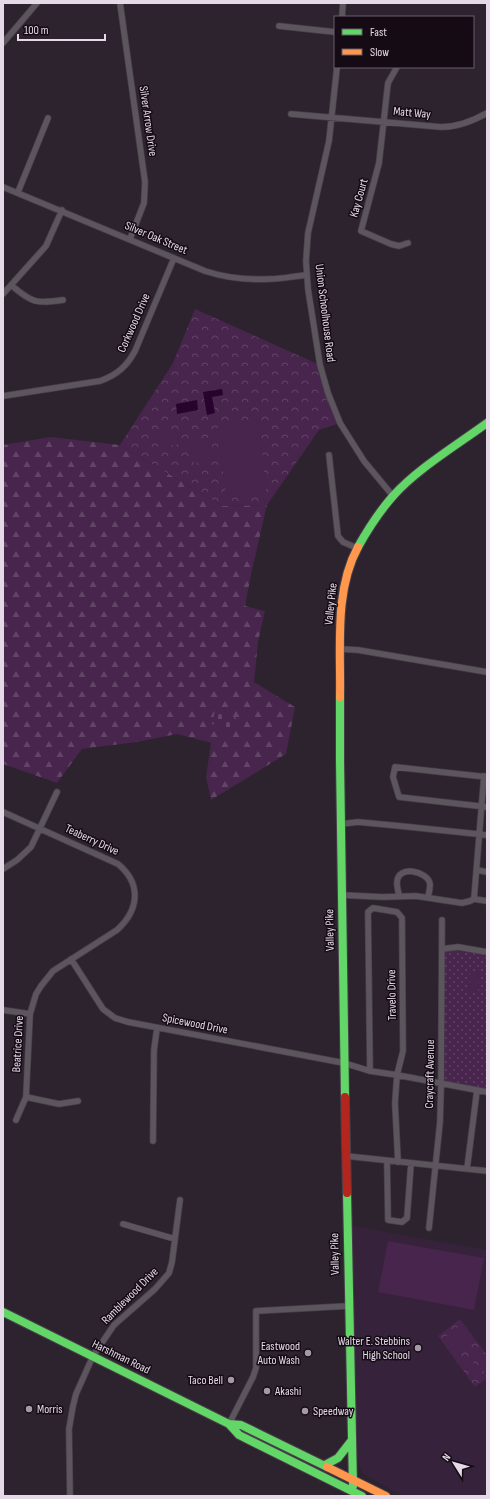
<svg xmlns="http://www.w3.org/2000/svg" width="490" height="1499" font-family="'Sofia Sans Condensed',sans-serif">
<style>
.built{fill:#37223b}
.grass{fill:url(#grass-dots)}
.forest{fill:url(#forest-firs)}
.cemetery{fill:url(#cemetery-stones)}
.park{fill:url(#park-crowns)}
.garden{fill:#47254c}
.water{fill:#28032e}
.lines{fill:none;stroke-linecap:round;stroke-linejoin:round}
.street-casing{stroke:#463e48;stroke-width:7}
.fast-casing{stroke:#463e48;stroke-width:10}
.slow-casing{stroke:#463e48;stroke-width:10}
.jam-casing{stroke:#463e48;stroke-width:10}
.street{stroke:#5d555e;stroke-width:5.5}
.fast{stroke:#63d668;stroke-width:8}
.slow{stroke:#ff974d;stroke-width:8}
.jam{stroke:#b3261e;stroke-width:8}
.poi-dot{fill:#a599a6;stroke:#140b15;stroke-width:1.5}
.labels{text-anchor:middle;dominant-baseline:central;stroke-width:3;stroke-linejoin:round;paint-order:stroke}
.street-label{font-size:12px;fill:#e6d9e7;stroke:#140b15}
.poi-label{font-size:12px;fill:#e6d9e7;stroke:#140b15;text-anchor:end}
</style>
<defs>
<pattern id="grass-dots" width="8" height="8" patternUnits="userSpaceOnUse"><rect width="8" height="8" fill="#47254c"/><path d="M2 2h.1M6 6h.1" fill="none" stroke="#624466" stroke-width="1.8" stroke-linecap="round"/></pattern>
<pattern id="forest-firs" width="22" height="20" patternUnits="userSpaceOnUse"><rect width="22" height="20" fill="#47254c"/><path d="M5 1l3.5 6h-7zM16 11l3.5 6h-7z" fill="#624466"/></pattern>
<pattern id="cemetery-stones" width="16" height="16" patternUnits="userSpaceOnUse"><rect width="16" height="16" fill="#47254c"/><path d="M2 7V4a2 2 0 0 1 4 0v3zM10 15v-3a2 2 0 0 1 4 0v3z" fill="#624466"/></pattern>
<pattern id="park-crowns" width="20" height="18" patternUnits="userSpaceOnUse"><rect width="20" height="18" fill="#47254c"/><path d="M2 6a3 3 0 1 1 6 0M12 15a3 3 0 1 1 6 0" fill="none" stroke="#624466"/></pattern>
</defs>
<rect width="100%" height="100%" fill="#2c232e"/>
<path class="built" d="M347,1225L487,1250V1496H402L362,1473L352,1440Z"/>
<path class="grass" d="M442,949L487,954V1092L441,1083Z"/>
<path class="forest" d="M51,437L120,445L223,506L267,505L252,570L245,606L265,611L258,642L254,682L295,707L286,754L211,800L206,777L211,743L177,734L137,742L82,749L57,783L3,764V445Z"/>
<path class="cemetery" d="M215,711L225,713L236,718V726L227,729L212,724Z"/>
<path class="park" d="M195,309L320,365L340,423L319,430L267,505L223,506L120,445L173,363Z
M460,1319L487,1355V1378L475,1387L438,1336Z"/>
<path class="garden" d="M259,420L266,491L227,498L217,428Z
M176,430L179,444L159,448L156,434Z
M211,439L212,448L192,451L190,442Z
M213,451L215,460L194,463L192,454Z
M470,973H479L478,992H469Z
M388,1241L484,1258L474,1310L378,1292Z
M461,1325L474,1341L466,1347L454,1330Z
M451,1333L464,1349L456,1355L443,1338Z
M481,1350L487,1359V1371L485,1373L473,1356Z
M470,1358L483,1375L475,1380L462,1364Z"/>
<path class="water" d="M222,389L223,395L212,397L215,413L207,415L203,392Z
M197,400L198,410L177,414L176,404Z"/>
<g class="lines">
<defs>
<path id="street" d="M120,3L145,182L144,203L130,239
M342,17L343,3
M279,26L335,32
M3,43L37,3
M337,67L329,141L308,233L306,261L308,289L320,365L328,393L340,423L364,461L393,496
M397,67L388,83L379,163L361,231L391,244L399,246L408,243
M291,114L441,127C458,127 473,121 487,113
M3,187L205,271C226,278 247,280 269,279C282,279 294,276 307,275
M18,192L48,118
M11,285C32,303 36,304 63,300
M3,294L46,246L62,210
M3,396L100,381C117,375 127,366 135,351L174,258
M329,455L338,536L343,542L357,548
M340,649L358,650L487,672
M487,777L395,767L393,777L399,797L487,807
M3,812L118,864C142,884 139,910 117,930L53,971L41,986L36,994L30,1014L26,1097L16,1120
M341,824L358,822L400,826L487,835
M3,869L17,860L31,847L57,792
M477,870L487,872
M341,895L382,897L416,896L462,903L470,901L474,899L487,901
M399,895C398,891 397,887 397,883C397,864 428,871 430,884C430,888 429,893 428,897
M474,899L484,776
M442,949L458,947L487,952
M71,959L103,1009L115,1018L128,1022L344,1063L370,1071L397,1075L487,1092
M3,1010L30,1014
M370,1071L368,912L373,908L397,912L402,918L403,1051L397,1075L395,1103L398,1162
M26,1097L59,1104L78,1101
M153,1141L154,1050L157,1028
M346,1156L487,1171
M387,1161L388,1220L402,1222L407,1218L411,1163
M467,1169L477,1090
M123,1224L175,1239
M429,1228L440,1122L441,1088L442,920
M229,1424L253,1377L256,1368V1311L348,1306
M70,1496L69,1429L73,1406L76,1394L93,1356L114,1325L155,1289L169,1273L172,1262L180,1200"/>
<path id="fast" d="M358,547C368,529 379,512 393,496C417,469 457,445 487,423
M340,697V761L345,1097
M347,1193L353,1486
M3,1312L229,1424L241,1425L327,1467
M229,1424L239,1435L362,1496
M325,1465L338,1458L352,1440"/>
<path id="slow" d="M340,697C341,648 334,591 358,547
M327,1467L386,1496"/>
<path id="jam" d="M345,1097L347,1193"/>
</defs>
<use href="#street" class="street-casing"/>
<use href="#fast" class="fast-casing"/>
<use href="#slow" class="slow-casing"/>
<use href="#jam" class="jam-casing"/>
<use href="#street" class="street"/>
<use href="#fast" class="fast"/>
<use href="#slow" class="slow"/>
<use href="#jam" class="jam"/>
</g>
<g class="poi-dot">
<circle cx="418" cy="1348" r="4"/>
<circle cx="308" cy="1353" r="4"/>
<circle cx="231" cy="1380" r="4"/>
<circle cx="267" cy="1391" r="4"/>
<circle cx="29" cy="1409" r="4"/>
<circle cx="305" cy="1411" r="4"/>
</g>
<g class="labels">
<g class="street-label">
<text transform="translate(412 113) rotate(5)">Matt Way</text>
<text transform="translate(148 121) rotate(82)">Silver Arrow Drive</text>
<text transform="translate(359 198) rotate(-74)">Kay Court</text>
<text transform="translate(156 238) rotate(23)">Silver Oak Street</text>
<text transform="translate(325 313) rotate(83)">Union Schoolhouse Road</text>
<text transform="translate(134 323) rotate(-66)">Corkwood Drive</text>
<text transform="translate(331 604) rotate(-84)">Valley Pike</text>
<text transform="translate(92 840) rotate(25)">Teaberry Drive</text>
<text transform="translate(330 930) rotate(-91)">Valley Pike</text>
<text transform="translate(392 995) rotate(-91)">Travelo Drive</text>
<text transform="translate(195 1024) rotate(11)">Spicewood Drive</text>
<text transform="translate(18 1044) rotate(-87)">Beatrice Drive</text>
<text transform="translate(430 1074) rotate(-89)">Craycraft Avenue</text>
<text transform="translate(335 1254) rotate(-91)">Valley Pike</text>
<text transform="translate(130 1296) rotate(-45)">Ramblewood Drive</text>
<text transform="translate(121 1357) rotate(26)">Harshman Road</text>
</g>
<g class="poi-label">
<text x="410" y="1341">Walter E. Stebbins<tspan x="410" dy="14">High School</tspan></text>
<text x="300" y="1346">Eastwood<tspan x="300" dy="14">Auto Wash</tspan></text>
<text x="223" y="1380">Taco Bell</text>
<text x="275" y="1391" text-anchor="start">Akashi</text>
<text x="37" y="1409" text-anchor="start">Morris</text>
<text x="313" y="1411" text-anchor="start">Speedway</text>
</g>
</g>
<rect width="490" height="1499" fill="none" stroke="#e6d9e7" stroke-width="8"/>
<rect x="334" y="16" width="140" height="52" fill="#140b15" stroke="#685d69"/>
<rect x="342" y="29" width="20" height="6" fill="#63d668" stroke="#685d69"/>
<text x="370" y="36" font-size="12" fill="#e6d9e7">Fast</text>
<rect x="342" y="49" width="20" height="6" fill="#ff974d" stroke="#685d69"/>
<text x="370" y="56" font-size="12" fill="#e6d9e7">Slow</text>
<g transform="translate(454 1463) rotate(307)" stroke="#140b15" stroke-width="3" paint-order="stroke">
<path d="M0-3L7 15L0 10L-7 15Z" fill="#e6d9e7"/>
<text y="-6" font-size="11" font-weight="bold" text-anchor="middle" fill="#e6d9e7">N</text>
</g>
<path d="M18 34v6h87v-6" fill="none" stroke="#e6d9e7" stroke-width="2"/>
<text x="24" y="34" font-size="12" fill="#e6d9e7" stroke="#140b15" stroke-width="3" paint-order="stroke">100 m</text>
</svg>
